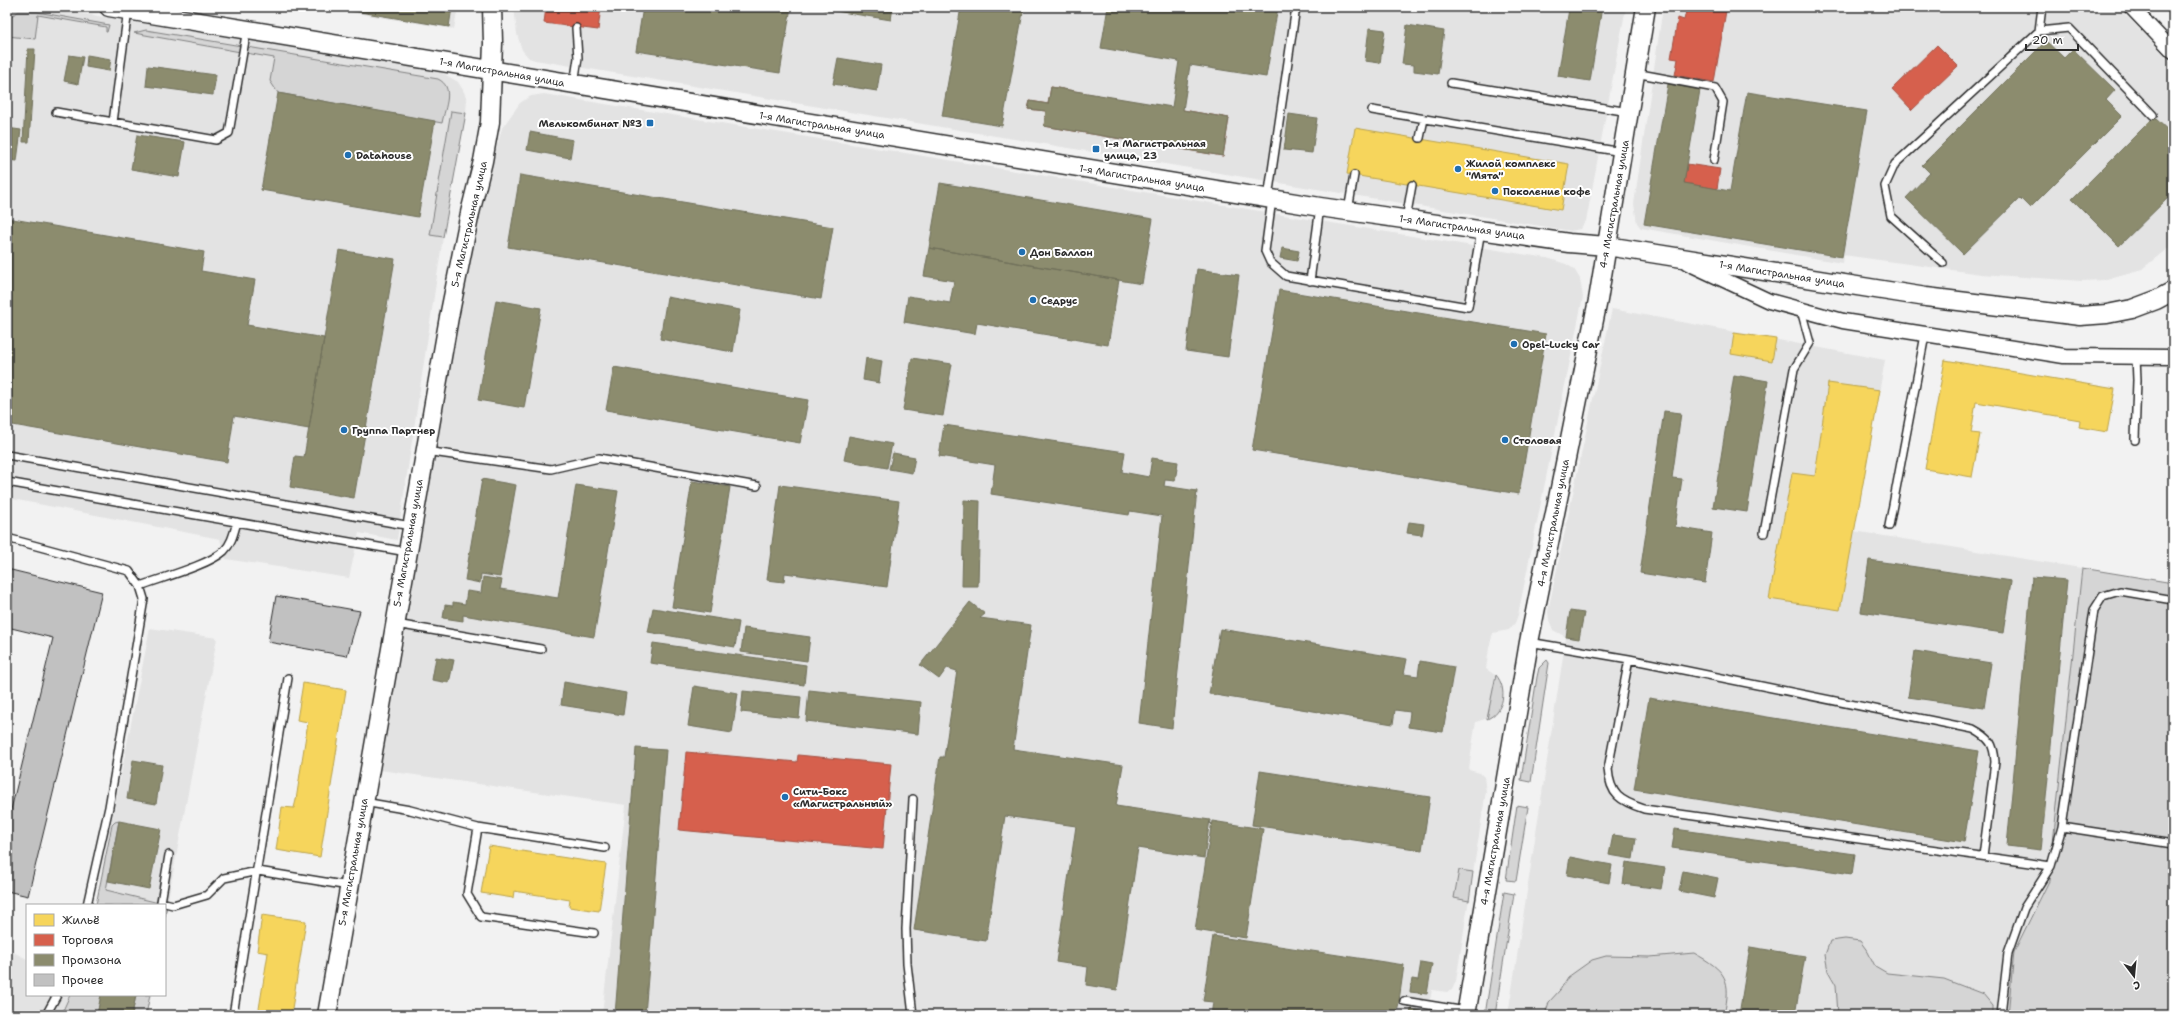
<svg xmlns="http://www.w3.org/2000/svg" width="2180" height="1022" font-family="'Shantell Sans',sans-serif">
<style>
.built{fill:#e3e3e3}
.green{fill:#d5d5d5;stroke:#808080}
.homes{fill:#f6d55c;stroke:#b9a24d}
.shops{fill:#d6604d;stroke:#a35043}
.industry{fill:#8c8c6e;stroke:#6f6f5a}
.building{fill:#c1c1c1;stroke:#2b2b2b}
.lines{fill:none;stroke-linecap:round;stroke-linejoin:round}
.service-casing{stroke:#2b2b2b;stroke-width:10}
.minor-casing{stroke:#2b2b2b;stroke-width:17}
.tertiary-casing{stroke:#2b2b2b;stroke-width:21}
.service{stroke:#fff;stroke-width:7}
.minor{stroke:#fff;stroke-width:14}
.tertiary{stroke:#fff;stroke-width:18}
.poi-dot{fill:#1f6fb2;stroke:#fff;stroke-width:1.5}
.labels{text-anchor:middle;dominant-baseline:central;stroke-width:4;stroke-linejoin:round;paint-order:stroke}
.street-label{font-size:10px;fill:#2b2b2b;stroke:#fff}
.poi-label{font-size:10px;font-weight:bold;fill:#2b2b2b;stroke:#fff;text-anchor:start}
</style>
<rect width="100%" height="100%" fill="#f2f2f2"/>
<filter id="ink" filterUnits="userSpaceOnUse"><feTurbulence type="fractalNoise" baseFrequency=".025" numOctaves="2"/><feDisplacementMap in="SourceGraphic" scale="8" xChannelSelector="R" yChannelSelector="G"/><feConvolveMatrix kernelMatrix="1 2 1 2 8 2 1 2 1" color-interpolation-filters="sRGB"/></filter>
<g filter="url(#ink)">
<path class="built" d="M7,7H42L439,71L458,82L463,90L467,99L466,113L443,237L397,540L359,533L349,578L226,559L220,539L7,498Z
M316,7H458L454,29Z
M514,7H1626L1588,211L1586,221L1580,229L1571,231L535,60L529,58L522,50L517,34Z
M1663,7H2118L2173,64V244L2142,269L2103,280L2082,281L1981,274L1843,255L1842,263L1641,228L1637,223L1634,204Z
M544,94L1547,258L1566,264L1574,269L1580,279L1583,297L1518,615L1515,623L1509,630L1493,633L1489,648L1486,669L1498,677L1502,685L1501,705L1497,712L1491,717L1476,722L1472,746L1469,770L1480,773L1484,777L1486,791L1456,981L1452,990L1447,992L1432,990L1427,1015H602L626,805L380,770L472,238L502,128L520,103L531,96Z
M1612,309L1885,360L1854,531L2173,583V1015H1508L1566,637L1553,630L1549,620L1548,611Z
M150,628L217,638L165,916V905H95Z
M7,949L27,959V995H150L146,1015H7Z"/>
<path class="green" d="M18,12H37L109,25L107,32H106V27L38,15L35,39L7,36L11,16Z
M146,30L438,79C455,87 445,107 442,123L278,93L270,81L274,58L134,33Z
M451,111L466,113L443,237L430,235Z
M2082,568L2173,583V1015H2008L2014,952L2049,881Z
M1547,660L1549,663L1531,782L1521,780L1537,677L1539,668Z
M1496,675C1508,689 1504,712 1487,719Z
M1517,805L1528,807L1516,881L1506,880Z
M119,821L106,890L167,905L165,916V905H96L112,825L115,822Z
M1459,870L1473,872L1469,901L1454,898Z
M1504,892L1514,894L1495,1015H1485Z
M1845,939L1860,941L1868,952L1875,966L1887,973L1944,979L1983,994L1993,1006V1015H1838L1836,985L1828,971L1825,955L1830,941Z
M1694,953C1726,971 1732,979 1724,1015H1545L1549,1002L1560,990L1568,977L1592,960L1606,956L1650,957Z
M70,995H101L97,1015H61Z
M136,995H150L146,1015H132Z"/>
<path class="homes" d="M1355,128L1569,164L1561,210L1347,174Z
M1734,333L1776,339L1772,361L1731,354Z
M1945,360L2115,389L2107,432L2079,427L2080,420L1976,402L1971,433L1980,434L1972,477L1925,469Z
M1828,383L1880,390L1840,610L1769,599L1792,473L1815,476Z
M303,683L346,690L320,857L276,850L282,807L294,808L296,800L308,722L297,720Z
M489,846L606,864L599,911L569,907L570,900L514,891L513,898L481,893Z
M262,915L306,921L291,1015H258L268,953L257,951Z"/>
<path class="shops" d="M546,7H601L598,30L544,23Z
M1687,7L1726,11L1714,82L1675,75L1678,59L1671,58L1678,18L1684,20Z
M1937,45L1958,66L1912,110L1892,89Z
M1051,87L1229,118L1223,156L1044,126L1046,111L1028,109L1030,101L1048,104Z
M1687,164L1720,169L1717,189L1684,183Z
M686,752L797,762L798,755L891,764L883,849L679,830Z"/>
<path class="industry" d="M342,7H452L449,27L342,9Z
M643,7H791L780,73L636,51Z
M823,7H893L891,20L823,9Z
M961,7H1024L1002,126L942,116Z
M1108,7H1278L1266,77L1190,65L1183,110L1229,118L1223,156L1044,126L1046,111L1028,109L1030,101L1048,104L1051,87L1172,107L1179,61L1101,48Z
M1556,7H1602L1590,81L1558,76L1569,9Z
M1407,25L1444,31L1438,74L1414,71V65L1402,64Z
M1369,28L1385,30L1380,63L1365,61Z
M2046,41L2064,58L2073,49L2115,90L2106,100L2122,116L2030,208L2020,198L1963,254L1906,198L1930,173L1922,165Z
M28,49H35L29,142H23Z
M69,55L83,57L78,84L64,81Z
M87,55L111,59L109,71L86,67Z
M838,58L881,65L877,91L833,84Z
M148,66L216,75L213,95L146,86Z
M1668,84L1700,90L1684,183L1730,191L1747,92L1867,111L1842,257L1644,224Z
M278,93L435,121L418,217L261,190Z
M1289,114L1317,118L1312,153L1284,150Z
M2154,117L2173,135V193L2119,246L2072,199Z
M7,128L21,130L17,161L7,160Z
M530,132L573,140L570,158L527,150Z
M137,135L185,142L179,177L131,169Z
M520,175L833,227L821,299L508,247Z
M940,183L1153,219L1142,284L929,248Z
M7,218L204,252L201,271L255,280L247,325L324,338L309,429L234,416L227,462L7,424Z
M929,248L1119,280L1108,345L977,323L975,334L904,322L908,296L950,303L954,281L924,276Z
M1282,248L1299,251L1297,261L1280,258Z
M339,250L395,259L354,498L290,487L295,456L304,457Z
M1197,269L1239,275L1228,357L1186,351Z
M1279,290L1546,334L1519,494L1252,450Z
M667,297L740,310L733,352L660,339Z
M496,300L541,308L524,408L478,400Z
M866,358L882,361L879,383L863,380Z
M912,358L952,364L943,416L903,410Z
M614,367L808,400L800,443L606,410Z
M1734,375L1768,381L1747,512L1713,507Z
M1664,411L1681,413L1672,478L1682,479L1675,527L1712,533L1705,583L1640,573Z
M944,425L1125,452L1122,472L1149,477L1152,458L1178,462L1175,481L1165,480L1164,486L1197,491L1172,728L1139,723L1162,516L1130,511L1129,515L991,494L995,465L939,456Z
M849,436L892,444L887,468L844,460Z
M893,453L915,457L912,473L889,469Z
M482,479L516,485L500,577L481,574L480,583L465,580Z
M692,481L730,487L710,613L672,607Z
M576,485L618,491L594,637L463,615V621L443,618L445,605L453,606V602L465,604L467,591L481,593L483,577L502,580L500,589L558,598Z
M780,485L899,501L887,587L785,573L784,582L767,580Z
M964,500L980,501L978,586H962Z
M1409,522L1424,524L1422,535L1407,533Z
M1869,560L2011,581L2003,633L1861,612Z
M2032,577L2067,580L2041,850L2007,846Z
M970,602L985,614L980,618L1031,625L1013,749L1123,765L1116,806L1210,820L1204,858L1138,848L1117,990L1086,985L1088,967L1056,962L1076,826L1005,816L986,941L914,930L940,757H944L957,671L947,668L939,679L920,665Z
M653,608L739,622L735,647L648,632Z
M1570,611L1584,613L1579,639L1566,637Z
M744,628L810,637L807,661L741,652Z
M1220,629L1407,659L1404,674L1418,676L1420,661L1454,667L1443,732L1408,727L1410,712L1395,710L1393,724L1209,694Z
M653,643L806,665L804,685L650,663Z
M1915,651L1991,663L1984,708L1908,697Z
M436,657L454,660L449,683L432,680Z
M564,682L626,693L623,715L561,705Z
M694,686L738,693L732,733L688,726Z
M809,690L921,702L918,734L806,721Z
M743,691L801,697L799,718L741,712Z
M1649,698L1979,751L1964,842L1634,789Z
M636,748L666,750L645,1015H615Z
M133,760L162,765L156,804L127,799Z
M1260,771L1430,797L1422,850L1252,825Z
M119,821L161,829L149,889L108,881Z
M1212,821L1263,829L1246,938L1195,930Z
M1675,829L1855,854L1852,874L1672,848Z
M1613,835L1636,838L1633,859L1609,855Z
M1570,857L1612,865L1609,883L1567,875Z
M1626,862L1665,868L1661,889L1623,884Z
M1683,871L1718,878L1714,898L1679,891Z
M1213,936L1404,965L1397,1015H1211L1213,1002L1203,1001Z
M1750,947L1805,956L1795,1015H1739Z
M1421,962L1432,964L1427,994L1410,992L1412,979L1418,980Z
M101,995H136L132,1015H97Z
M1411,1009L1421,1011V1015H1410Z"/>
<path class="building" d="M7,569L102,592L28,896L7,891V826L53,638L7,627Z
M276,596L360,611L347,656L268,642Z"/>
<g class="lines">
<defs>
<path id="service" d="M2039,31L2042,7
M1635,73L1715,88L1723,102L1714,160
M1451,83L1629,112
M574,84L578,58L576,28
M1372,110L1622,152
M56,112L216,140L229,133L247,29
M113,122L128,10
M1420,138L1424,119
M1268,198L1296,7
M1272,199L1265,251L1270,262L1286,276L1468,307L1481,230
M1348,211L1354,175
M1406,219L1412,185
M1943,263L1891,216L1885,186L1895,164L2039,31L2069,28L2153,115
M1310,281L1320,207
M2135,440L2137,380L2136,356
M425,451L551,469L599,458L757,486
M7,455L411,526
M7,482L407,552
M1889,526L1925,335
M1764,533L1794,369L1810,343L1801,310
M7,538L129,571L140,586L144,599L109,807L87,905
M140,586C161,578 209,565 224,551C232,543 234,532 237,522
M396,624L541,649
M1529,642L1629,659L1973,729C1990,738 1994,744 1995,762L1983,856
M1629,659L1608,769C1610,795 1620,801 1644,809L2051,866
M913,799L906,929L907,964L913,1015
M364,802L410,810L478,828L605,848
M2062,827L2173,844
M478,828L467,894L481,917L594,933
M169,855L161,902L173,905L207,895L224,878L258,871L349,886
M1404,1001L1466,1011
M46,1015L57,995
M233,1015L288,678
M2001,1015L2008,953L2024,908L2051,866L2062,827L2094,610L2103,596L2120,591L2173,600"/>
<path id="minor" d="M2131,7L2173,51
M1688,263L1769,301L1843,321L2064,356L2173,357"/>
<path id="tertiary" d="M109,7L1320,207L1569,243L1607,246L1926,297L2080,316L2107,314L2132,309L2156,300L2173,291
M327,1015L449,317L470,213L483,161L490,122L493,43L492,7
M1466,1015L1529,642L1598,300L1646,7"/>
</defs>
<use href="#service" class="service-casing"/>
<use href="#minor" class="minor-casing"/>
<use href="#tertiary" class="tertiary-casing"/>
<use href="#service" class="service"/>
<use href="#minor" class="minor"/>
<use href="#tertiary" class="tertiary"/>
</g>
</g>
<g class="poi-dot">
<rect x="646" y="119" width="8" height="8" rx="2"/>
<rect x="1092" y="145" width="8" height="8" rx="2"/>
<circle cx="348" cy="155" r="4"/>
<circle cx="1458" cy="169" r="4"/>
<circle cx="1495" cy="191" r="4"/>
<circle cx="1022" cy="252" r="4"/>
<circle cx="1033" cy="300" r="4"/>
<circle cx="1514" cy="344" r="4"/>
<circle cx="344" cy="430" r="4"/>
<circle cx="1505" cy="440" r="4"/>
<circle cx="785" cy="797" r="4"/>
</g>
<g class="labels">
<g class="street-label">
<text transform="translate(502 72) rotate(10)">1-я Магистральная улица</text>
<text transform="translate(822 125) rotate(9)">1-я Магистральная улица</text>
<text transform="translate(1142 178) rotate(9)">1-я Магистральная улица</text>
<text transform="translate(1614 204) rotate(-80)">4-я Магистральная улица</text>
<text transform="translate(469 224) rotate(-77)">5-я Магистральная улица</text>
<text transform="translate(1462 227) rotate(8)">1-я Магистральная улица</text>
<text transform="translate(1782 274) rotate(9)">1-я Магистральная улица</text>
<text transform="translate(1553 523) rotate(-79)">4-я Магистральная улица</text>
<text transform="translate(408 543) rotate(-80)">5-я Магистральная улица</text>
<text transform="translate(1495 841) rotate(-80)">4-я Магистральная улица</text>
<text transform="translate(353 862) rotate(-80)">5-я Магистральная улица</text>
</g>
<g class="poi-label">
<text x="642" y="123" text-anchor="end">Мелькомбинат №3</text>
<text x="1104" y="143">1-я Магистральная<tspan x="1104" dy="12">улица, 23</tspan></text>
<text x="356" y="155">Datahouse</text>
<text x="1466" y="163">Жилой комплекс<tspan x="1466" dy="12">"Мята"</tspan></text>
<text x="1503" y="191">Поколение кофе</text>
<text x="1030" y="252">Дон Баллон</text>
<text x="1041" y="300">Седрус</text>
<text x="1522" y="344">Opel-Lucky Car</text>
<text x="352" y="430">Группа Партнер</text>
<text x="1513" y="440">Столовая</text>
<text x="793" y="791">Сити-Бокс<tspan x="793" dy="12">«Магистральный»</tspan></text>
</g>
</g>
<rect width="2180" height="1022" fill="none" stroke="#fff" stroke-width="24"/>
<rect x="12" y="12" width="2156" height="998" fill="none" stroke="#2b2b2b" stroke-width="1.5" filter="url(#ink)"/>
<rect x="26" y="904" width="140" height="92" fill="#ffffff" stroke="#aaaaaa"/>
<rect x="34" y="914" width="20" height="12" fill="#f6d55c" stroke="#aaaaaa"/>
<text x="62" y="924" font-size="12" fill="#2b2b2b">Жильё</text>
<rect x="34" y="934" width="20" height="12" fill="#d6604d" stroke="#aaaaaa"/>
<text x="62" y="944" font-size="12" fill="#2b2b2b">Торговля</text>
<rect x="34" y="954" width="20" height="12" fill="#8c8c6e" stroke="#aaaaaa"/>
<text x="62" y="964" font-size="12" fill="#2b2b2b">Промзона</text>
<rect x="34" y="974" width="20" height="12" fill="#c1c1c1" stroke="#aaaaaa"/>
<text x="62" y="984" font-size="12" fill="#2b2b2b">Прочее</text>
<g transform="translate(2134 976) rotate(164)" stroke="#ffffff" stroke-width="3" paint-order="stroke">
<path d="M0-3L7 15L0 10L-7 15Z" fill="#2b2b2b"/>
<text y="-6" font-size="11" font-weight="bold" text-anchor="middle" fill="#2b2b2b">С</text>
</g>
<path d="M2026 44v6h52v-6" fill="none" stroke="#2b2b2b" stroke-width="2"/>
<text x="2032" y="44" font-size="12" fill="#2b2b2b" stroke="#ffffff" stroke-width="3" paint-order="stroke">20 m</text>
</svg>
